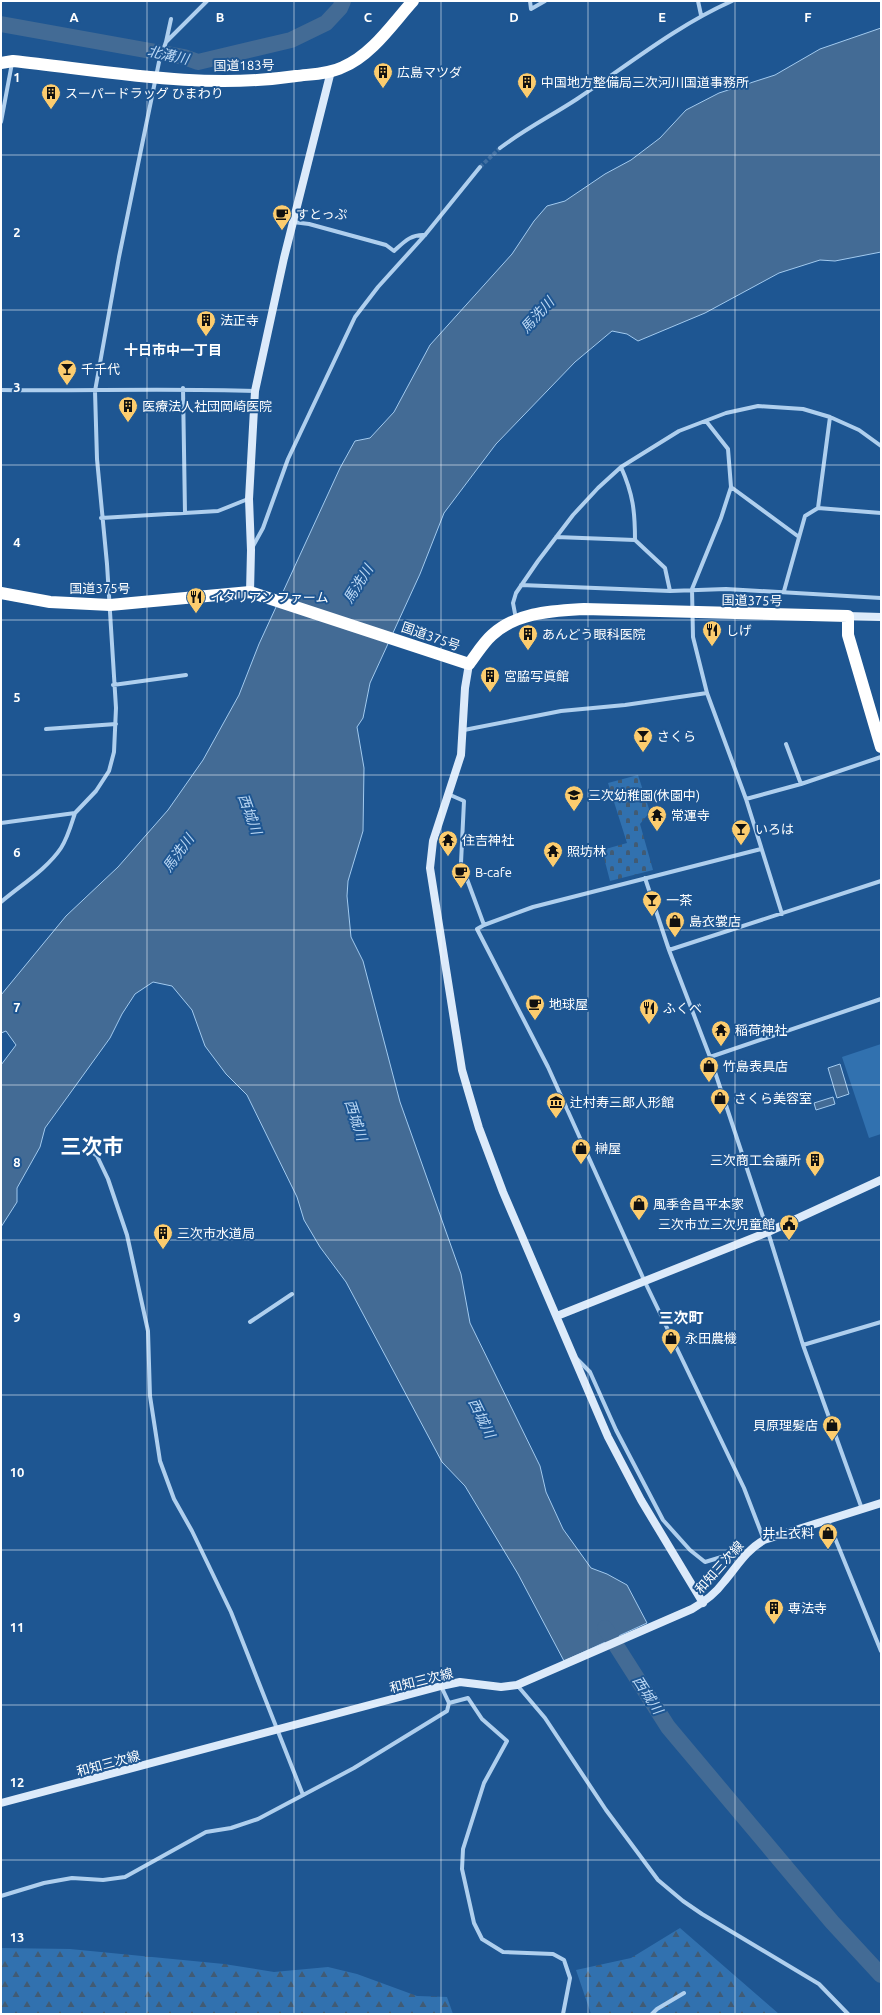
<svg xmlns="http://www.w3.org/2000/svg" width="882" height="2015" font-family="Ubuntu,'Noto Sans JP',sans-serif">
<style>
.grass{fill:#3171af}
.forest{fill:url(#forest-firs)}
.cemetery{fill:url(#cemetery-stones)}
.water{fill:#436b95;stroke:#a2caef}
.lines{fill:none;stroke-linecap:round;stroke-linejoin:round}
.river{stroke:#436b95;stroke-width:16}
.street-tunnel{stroke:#406fa2;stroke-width:4;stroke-dasharray:4 2;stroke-linecap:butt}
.street{stroke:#afcfee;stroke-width:4}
.secondary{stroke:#dceafa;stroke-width:8}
.highway{stroke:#fff;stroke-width:12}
.grid{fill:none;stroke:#fff;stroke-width:1;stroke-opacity:0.55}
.labels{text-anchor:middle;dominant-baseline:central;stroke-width:4;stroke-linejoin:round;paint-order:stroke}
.street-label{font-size:13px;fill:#fff;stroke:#1e5692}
.poi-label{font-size:13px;fill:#fff;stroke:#1e5692;text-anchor:start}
.water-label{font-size:14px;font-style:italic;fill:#bbd8f5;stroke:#1e5692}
.neighbourhood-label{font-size:14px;font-weight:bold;fill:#fff;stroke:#1e5692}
.quarter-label{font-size:15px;font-weight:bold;fill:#fff;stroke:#1e5692}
.town-label{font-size:21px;font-weight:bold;fill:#fff;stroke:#1e5692}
.grid-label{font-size:13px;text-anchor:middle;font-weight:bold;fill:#fff;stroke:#1e5692;stroke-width:4;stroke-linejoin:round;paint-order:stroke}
</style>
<defs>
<pattern id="forest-firs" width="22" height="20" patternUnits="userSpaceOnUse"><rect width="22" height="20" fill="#3171af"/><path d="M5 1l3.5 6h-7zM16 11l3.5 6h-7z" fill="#415b74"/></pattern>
<pattern id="cemetery-stones" width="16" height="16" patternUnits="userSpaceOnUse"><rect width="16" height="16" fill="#3171af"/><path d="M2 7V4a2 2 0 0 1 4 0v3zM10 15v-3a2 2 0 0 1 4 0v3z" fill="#415b74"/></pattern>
</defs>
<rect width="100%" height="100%" fill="#1e5692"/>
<path class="grass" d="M881,1044V1134L869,1138L842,1057Z"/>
<path class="forest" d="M680,1928L779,2014H591L576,1970L631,1958Z
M1,1948L70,1949L224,1964L274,1972L328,1967L357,1974L417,1996L447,1997L453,2014H1Z"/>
<path class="cemetery" d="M638,775L650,812L640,824L653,870L610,881L602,850L627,843L608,783Z"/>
<path class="water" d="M881,28V252L835,261L820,260L779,273L705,313L638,341L627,334L612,331L575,362L496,444L444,513L420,574L370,683L363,718L357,727L364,768L363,831L348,881L347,896L351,937L363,961L400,1102L461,1274L470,1323L540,1466L546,1492L563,1529L591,1568L607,1574L627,1585L647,1623L564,1661L518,1574L465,1486L442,1462L346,1282L320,1247L304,1220L297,1197L247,1095L226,1074L205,1046L192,1010L172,986L153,982L135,994L122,1014L110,1038L45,1128L40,1147L17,1188V1202L1,1227V1065L16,1045L6,1031L1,1033V995L66,916L118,867L168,810L203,760L239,695L259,644L340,468L355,441L370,438L394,412L430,345L512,254L534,221L547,206L565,201L605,174L631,160L660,138L686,110L719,93L775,75L820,49Z
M840,1064L849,1094L837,1098L828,1068Z
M833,1097L835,1104L816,1110L814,1103Z"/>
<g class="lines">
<path class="river" d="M1,24L184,57L198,62L291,40L326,23L340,8L343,1
M605,1628L668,1727L832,1922L881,1975"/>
<path class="street-tunnel" d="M480,167L500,148"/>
<path class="street" d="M530,1L531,9L545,1
M698,1L701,15
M166,42L171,19
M1,122L12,63
M500,148C525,129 551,116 577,99C628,65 676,26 732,1
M293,222L309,224L386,245L394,251C404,242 411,234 425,235
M183,388L185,513
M1,390C86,391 170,388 255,391
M706,421L728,449L731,487L721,518L692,589L693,637L707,693L746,799L782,914
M621,467C633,494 635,511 635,540
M731,487L799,537
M818,508L830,417
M101,518L218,511L248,499
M556,537L635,540L665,568L670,591
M252,548L263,528L288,459L355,317L378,287L425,235L480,167
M521,585L670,591L726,589L881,598
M784,591L805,516L818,508L881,513
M516,619L513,603L516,593L538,561L573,515L598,488L621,467L679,431L726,413L758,406L803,409L830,417L859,430L881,446
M113,685L186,675
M46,729L116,724
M464,730L561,711L625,705L707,693
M786,744L801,784
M448,794L464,801L461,863L484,925
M746,799L801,784L881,757
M1,823L75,813L96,791L109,771L114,752L116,708L107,564L97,459L95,391L119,257L159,62L166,42L207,1
M761,849L533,907L484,925L477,929L548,1067L644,1280L744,1488L764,1540
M645,878L669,950L710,1057L768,1232L803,1345L862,1509
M1,902C21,885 47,869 61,848C68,837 71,825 75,813
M669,950L881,881
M710,1057L881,999
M92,1152L97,1156L108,1179L127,1235L148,1331L150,1396L160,1461L174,1499L192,1531L231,1612L303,1795
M250,1322L292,1294
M803,1345L881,1322
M577,1359L590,1372L616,1430L663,1520L690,1550L705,1562L738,1552L745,1555
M828,1521L881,1651
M517,1685L545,1718L606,1810L658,1880L683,1901L702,1914L819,1984L848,2014
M449,1703L468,1698L482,1719L507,1741L484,1783L463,1849L462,1869L474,1923L482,1939L503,1952L553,1954L564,1960L570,1978L563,2014
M1,1896L44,1883L72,1878L103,1880L125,1877L206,1832L231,1828L258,1819L354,1768L447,1711L449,1703L441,1686
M652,2014L657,2009L684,1993"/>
<path class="secondary" d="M250,592L251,550L249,499L255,391L284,258L331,71
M848,616L881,617
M469,664L465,688L461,755L433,841L430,868L462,1070L479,1128L503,1192L608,1437L641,1500L703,1603
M557,1316L768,1232L881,1180
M1,1803L441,1686L460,1682L501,1687L517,1685L692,1609C704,1602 715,1594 723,1583C736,1568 746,1550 764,1540L881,1503"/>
<path class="highway" d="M1,63L13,61C106,71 202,90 296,76C312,74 329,74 343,67C372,55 393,23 413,1
M1,593L50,602L110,605L250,592L469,664C476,655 483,643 492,635C517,612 552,611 584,609L848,616V635L881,747"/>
</g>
<path class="grid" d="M147,1V2014M294,1V2014M441,1V2014M588,1V2014M735,1V2014M1,155H881M1,310H881M1,465H881M1,620H881M1,775H881M1,930H881M1,1085H881M1,1240H881M1,1395H881M1,1550H881M1,1705H881M1,1860H881"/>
<defs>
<symbol id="building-pin" viewBox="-11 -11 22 30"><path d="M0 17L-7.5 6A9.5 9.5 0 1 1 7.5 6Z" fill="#fccc6e" stroke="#1e5692"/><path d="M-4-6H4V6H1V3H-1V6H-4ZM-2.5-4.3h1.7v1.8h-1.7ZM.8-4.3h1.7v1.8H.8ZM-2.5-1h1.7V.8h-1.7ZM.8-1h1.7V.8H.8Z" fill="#111"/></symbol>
<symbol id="cafe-pin" viewBox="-11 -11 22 30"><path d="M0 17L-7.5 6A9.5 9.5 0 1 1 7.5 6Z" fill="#fccc6e" stroke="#1e5692"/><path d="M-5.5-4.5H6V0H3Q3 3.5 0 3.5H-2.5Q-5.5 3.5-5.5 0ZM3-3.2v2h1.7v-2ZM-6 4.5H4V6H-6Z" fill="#111"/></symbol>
<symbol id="bar-pin" viewBox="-11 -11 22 30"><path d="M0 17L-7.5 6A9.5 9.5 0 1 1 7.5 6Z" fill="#fccc6e" stroke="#1e5692"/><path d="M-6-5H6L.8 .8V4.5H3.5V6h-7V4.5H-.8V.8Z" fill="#111"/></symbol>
<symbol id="restaurant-pin" viewBox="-11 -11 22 30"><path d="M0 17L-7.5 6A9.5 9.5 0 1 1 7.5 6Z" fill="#fccc6e" stroke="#1e5692"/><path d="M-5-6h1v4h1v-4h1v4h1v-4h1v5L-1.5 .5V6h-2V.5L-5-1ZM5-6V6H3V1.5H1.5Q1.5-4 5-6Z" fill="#111"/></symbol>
<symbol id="school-pin" viewBox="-11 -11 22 30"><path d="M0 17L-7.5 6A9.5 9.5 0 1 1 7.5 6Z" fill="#fccc6e" stroke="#1e5692"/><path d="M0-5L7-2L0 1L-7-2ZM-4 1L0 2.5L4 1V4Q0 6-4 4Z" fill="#111"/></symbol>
<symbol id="temple-pin" viewBox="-11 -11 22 30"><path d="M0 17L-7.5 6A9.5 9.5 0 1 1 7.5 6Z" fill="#fccc6e" stroke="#1e5692"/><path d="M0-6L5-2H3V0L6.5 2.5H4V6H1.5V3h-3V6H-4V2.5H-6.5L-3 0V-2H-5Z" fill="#111"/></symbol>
<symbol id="shop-pin" viewBox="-11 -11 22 30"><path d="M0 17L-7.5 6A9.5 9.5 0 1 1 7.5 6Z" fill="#fccc6e" stroke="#1e5692"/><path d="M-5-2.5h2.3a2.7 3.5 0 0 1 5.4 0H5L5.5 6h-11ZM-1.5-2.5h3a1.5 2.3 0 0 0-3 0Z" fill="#111"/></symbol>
<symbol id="museum-pin" viewBox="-11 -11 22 30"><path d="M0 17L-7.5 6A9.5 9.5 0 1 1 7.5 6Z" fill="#fccc6e" stroke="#1e5692"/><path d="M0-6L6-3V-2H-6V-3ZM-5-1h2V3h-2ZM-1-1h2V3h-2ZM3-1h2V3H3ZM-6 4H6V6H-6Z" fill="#111"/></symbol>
<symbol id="civic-pin" viewBox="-11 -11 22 30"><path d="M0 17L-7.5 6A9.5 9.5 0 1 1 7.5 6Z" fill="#fccc6e" stroke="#1e5692"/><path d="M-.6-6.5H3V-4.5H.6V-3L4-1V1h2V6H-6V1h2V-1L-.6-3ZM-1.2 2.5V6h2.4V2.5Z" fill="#111"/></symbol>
</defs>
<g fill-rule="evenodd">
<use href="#building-pin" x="372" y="61" width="22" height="30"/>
<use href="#building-pin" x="516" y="71" width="22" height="30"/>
<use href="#building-pin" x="40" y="82" width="22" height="30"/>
<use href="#cafe-pin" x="271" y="203" width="22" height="30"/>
<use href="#building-pin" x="195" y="309" width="22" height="30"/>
<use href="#bar-pin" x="56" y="358" width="22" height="30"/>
<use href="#building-pin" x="117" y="395" width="22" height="30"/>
<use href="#restaurant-pin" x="185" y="586" width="22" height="30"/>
<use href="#restaurant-pin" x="701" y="619" width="22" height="30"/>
<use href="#building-pin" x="517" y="623" width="22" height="30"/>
<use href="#building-pin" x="479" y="665" width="22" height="30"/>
<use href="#bar-pin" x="632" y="725" width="22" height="30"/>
<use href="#school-pin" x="563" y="784" width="22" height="30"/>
<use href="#temple-pin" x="646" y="804" width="22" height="30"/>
<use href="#bar-pin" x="730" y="818" width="22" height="30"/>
<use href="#temple-pin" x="437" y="829" width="22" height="30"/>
<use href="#temple-pin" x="542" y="840" width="22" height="30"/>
<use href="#cafe-pin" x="450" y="861" width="22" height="30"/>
<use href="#bar-pin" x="641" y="889" width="22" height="30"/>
<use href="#shop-pin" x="664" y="910" width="22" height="30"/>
<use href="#cafe-pin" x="524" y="993" width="22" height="30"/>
<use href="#restaurant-pin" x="638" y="997" width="22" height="30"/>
<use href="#temple-pin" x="710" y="1019" width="22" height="30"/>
<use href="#shop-pin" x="698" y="1055" width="22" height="30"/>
<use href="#shop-pin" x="709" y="1087" width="22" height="30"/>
<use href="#museum-pin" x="545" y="1091" width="22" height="30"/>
<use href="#shop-pin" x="570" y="1137" width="22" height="30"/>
<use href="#building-pin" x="804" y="1149" width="22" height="30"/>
<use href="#shop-pin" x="628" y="1193" width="22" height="30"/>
<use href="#civic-pin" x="778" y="1213" width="22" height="30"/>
<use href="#building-pin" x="152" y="1222" width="22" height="30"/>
<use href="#shop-pin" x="660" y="1327" width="22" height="30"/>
<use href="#shop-pin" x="821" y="1414" width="22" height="30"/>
<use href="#shop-pin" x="817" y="1522" width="22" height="30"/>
<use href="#building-pin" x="763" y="1597" width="22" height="30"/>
</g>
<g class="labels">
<g class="street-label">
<text transform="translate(244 65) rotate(-1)">国道183号</text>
<text x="100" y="588">国道375号</text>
<text transform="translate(752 600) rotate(1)">国道375号</text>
<text transform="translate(431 636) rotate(19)">国道375号</text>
<text transform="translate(719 1567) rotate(-48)">和知三次線</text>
<text transform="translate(421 1680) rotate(-14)">和知三次線</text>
<text transform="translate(108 1763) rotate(-15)">和知三次線</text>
</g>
<g class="poi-label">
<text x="397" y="72">広島マツダ</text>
<text x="541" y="82">中国地方整備局三次河川国道事務所</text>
<text x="65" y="93">スーパードラッグ ひまわり</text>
<text x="296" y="214">すとっぷ</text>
<text x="220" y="320">法正寺</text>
<text x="81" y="369">千千代</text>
<text x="142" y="406">医療法人社団岡崎医院</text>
<text x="210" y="597">イタリアン ファーム</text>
<text x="726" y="630">しげ</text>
<text x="542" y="634">あんどう眼科医院</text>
<text x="504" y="676">宮脇写眞館</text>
<text x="657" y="736">さくら</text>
<text x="588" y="795">三次幼稚園(休園中)</text>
<text x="671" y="815">常運寺</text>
<text x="755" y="829">いろは</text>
<text x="462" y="840">住吉神社</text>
<text x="567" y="851">照坊林</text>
<text x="475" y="872">B-cafe</text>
<text x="666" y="900">一茶</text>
<text x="689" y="921">島衣裳店</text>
<text x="549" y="1004">地球屋</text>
<text x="663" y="1008">ふくべ</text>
<text x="735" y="1030">稲荷神社</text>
<text x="723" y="1066">竹島表具店</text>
<text x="734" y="1098">さくら美容室</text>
<text x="570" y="1102">辻村寿三郎人形館</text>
<text x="595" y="1148">榊屋</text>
<text x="801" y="1160" text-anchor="end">三次商工会議所</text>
<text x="653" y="1204">風季舎昌平本家</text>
<text x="775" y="1224" text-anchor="end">三次市立三次児童館</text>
<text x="177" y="1233">三次市水道局</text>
<text x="685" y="1338">永田農機</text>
<text x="818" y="1425" text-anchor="end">貝原理髪店</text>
<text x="814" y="1533" text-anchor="end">井上衣料</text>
<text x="788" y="1608">専法寺</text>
</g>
<g class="water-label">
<text transform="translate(168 55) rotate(12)">北溝川</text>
<text transform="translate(537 315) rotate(-48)">馬洗川</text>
<text transform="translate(358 584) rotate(-58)">馬洗川</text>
<text transform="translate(250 814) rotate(70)">西城川</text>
<text transform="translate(178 853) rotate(-54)">馬洗川</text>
<text transform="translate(356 1120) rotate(72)">西城川</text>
<text transform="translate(482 1418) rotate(64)">西城川</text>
<text transform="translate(648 1695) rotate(57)">西城川</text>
</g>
<g class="neighbourhood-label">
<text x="173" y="350">十日市中一丁目</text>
</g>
<g class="quarter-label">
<text x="681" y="1317">三次町</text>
</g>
<g class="town-label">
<text x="92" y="1146">三次市</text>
</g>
</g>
<g class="grid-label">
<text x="74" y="22">A</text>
<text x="220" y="22">B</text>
<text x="368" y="22">C</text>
<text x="514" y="22">D</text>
<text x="662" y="22">E</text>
<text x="808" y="22">F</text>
<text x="17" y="82">1</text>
<text x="17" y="237">2</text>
<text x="17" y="392">3</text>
<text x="17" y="547">4</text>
<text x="17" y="702">5</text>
<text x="17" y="857">6</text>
<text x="17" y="1012">7</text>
<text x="17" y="1167">8</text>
<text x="17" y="1322">9</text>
<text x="17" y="1477">10</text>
<text x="17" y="1632">11</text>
<text x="17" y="1787">12</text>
<text x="17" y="1942">13</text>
</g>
<rect width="882" height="2015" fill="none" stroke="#ffffff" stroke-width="4"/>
</svg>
